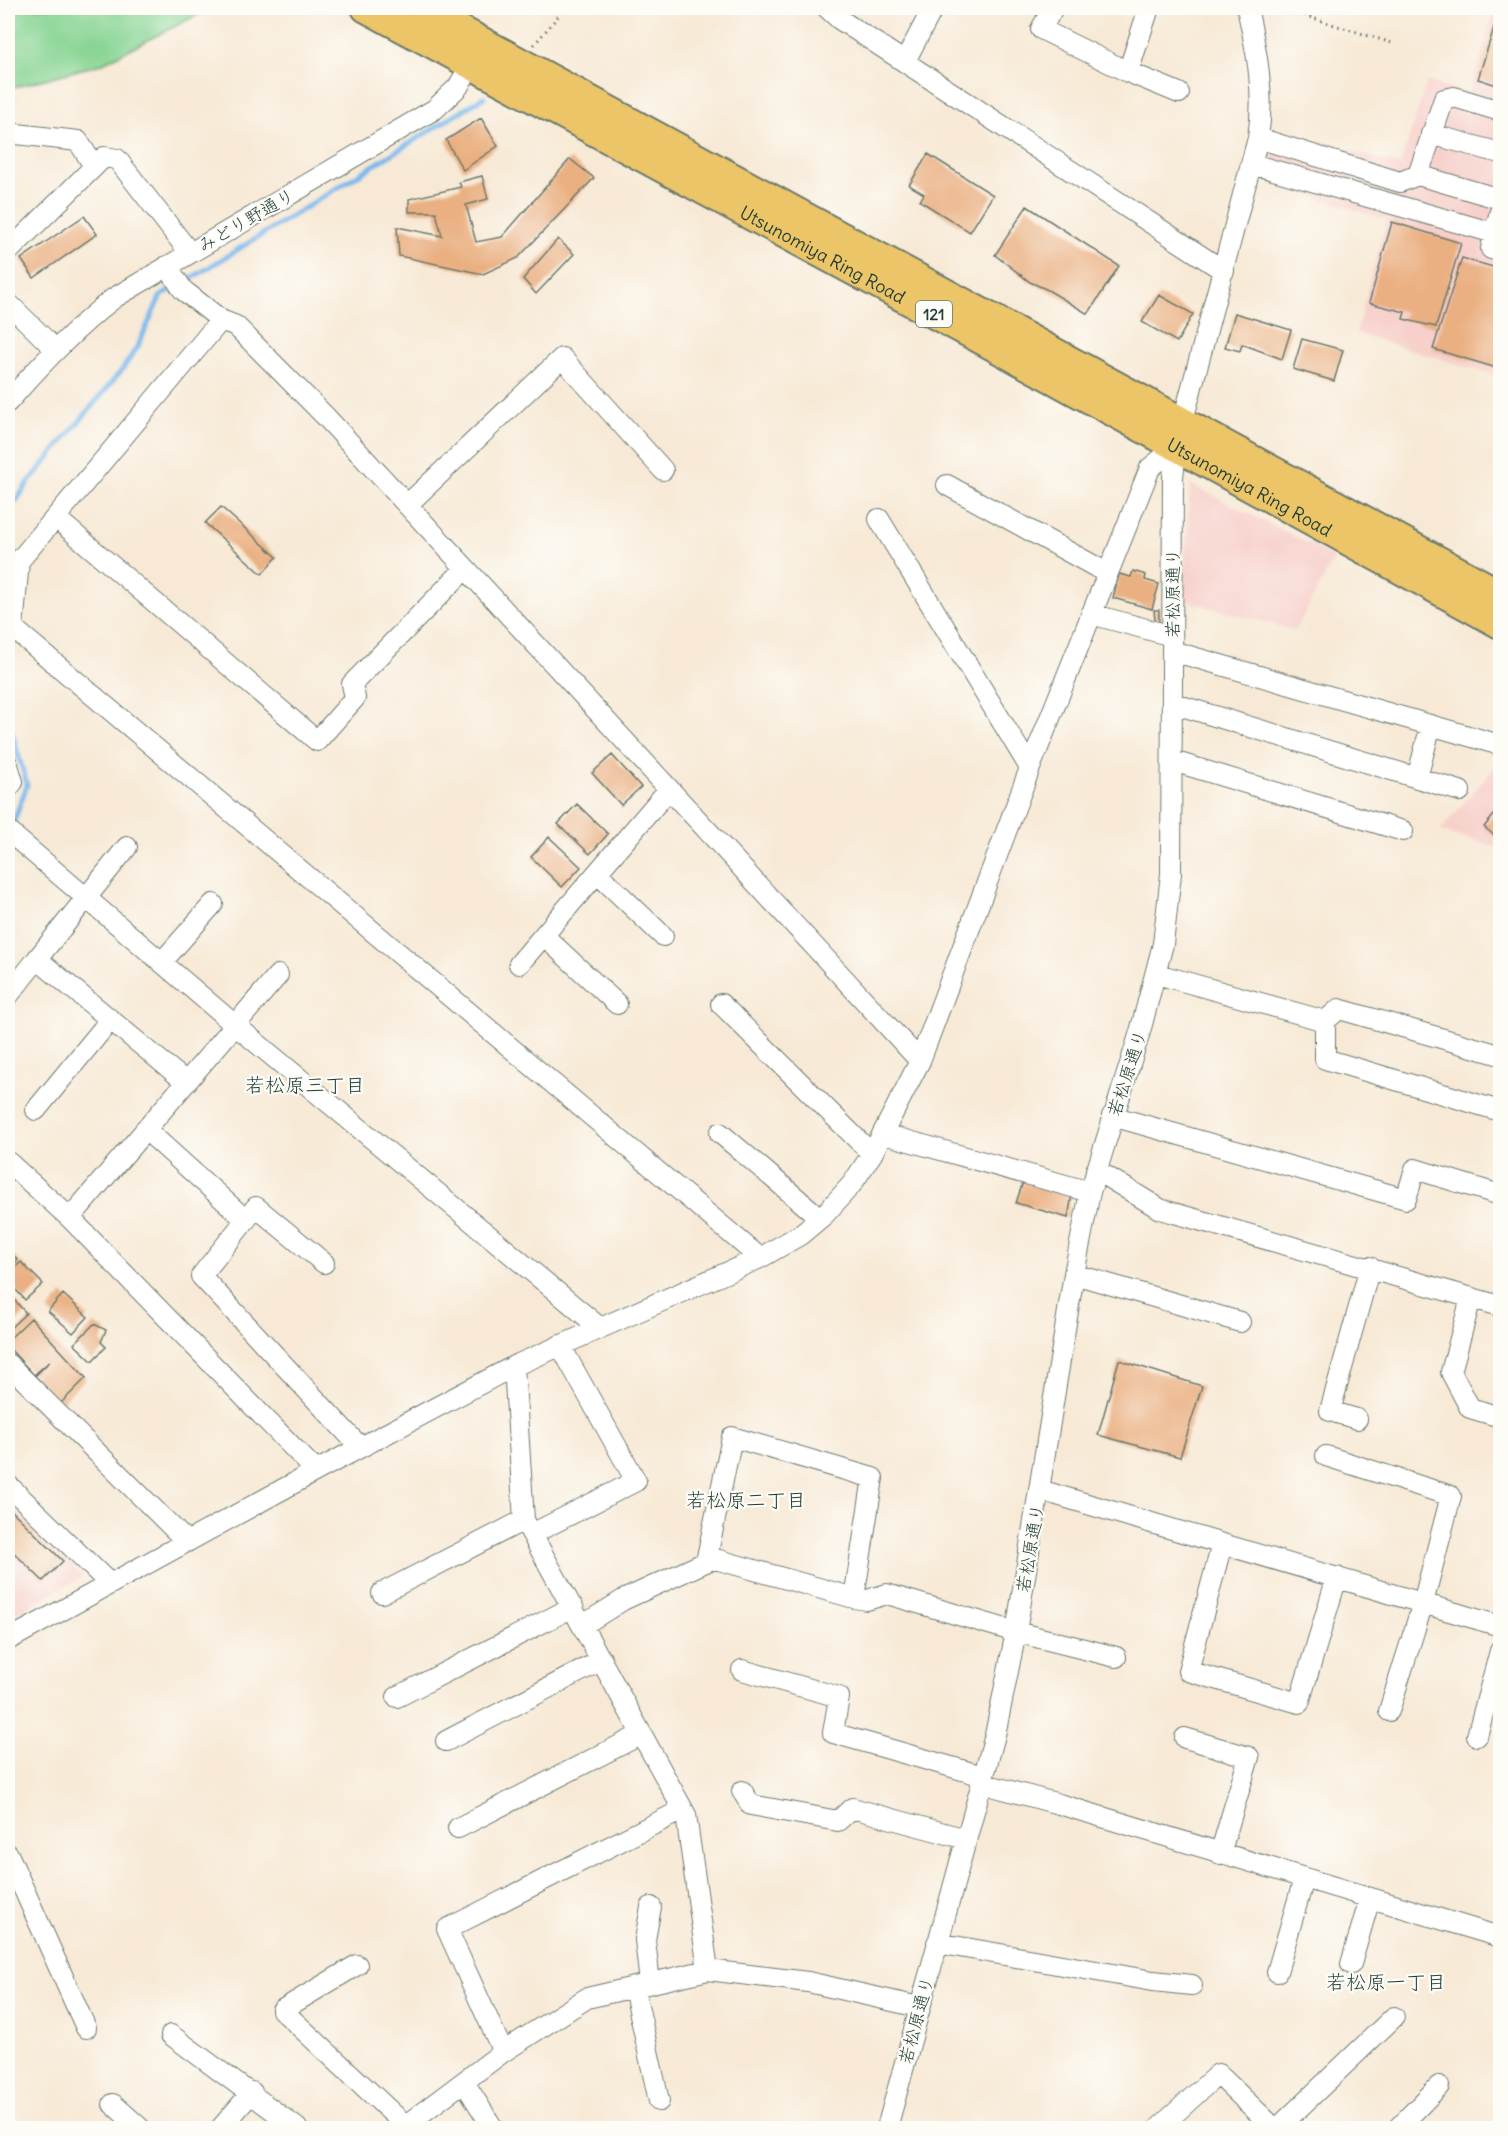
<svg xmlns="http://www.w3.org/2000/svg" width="1508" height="2136" font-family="Delius,'Klee One',sans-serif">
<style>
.built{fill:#f7d0cb}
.green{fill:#87d493;stroke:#538864;stroke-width:1.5}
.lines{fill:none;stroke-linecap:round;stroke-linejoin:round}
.stream{stroke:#79b8ec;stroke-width:5}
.building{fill:#eab082}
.minor-casing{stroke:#6b796c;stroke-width:22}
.highway-casing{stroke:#6b796c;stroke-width:32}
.path{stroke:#6b796c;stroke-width:3;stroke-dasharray:1.5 4.5;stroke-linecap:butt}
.minor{stroke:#fff;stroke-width:20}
.highway{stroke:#edc569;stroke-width:28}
.labels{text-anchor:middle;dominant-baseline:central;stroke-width:4.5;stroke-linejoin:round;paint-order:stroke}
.shield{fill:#fdfcf7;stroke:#62766e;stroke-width:1.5}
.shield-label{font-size:16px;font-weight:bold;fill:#1f3d34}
.street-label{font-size:18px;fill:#1f3d34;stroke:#fdfcf7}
.neighbourhood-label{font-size:20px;fill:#1f3d34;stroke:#fdfcf7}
</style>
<rect width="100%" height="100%" fill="#fdfcf7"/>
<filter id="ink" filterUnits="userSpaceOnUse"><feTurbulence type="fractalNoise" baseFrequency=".0167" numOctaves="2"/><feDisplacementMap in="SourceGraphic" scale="12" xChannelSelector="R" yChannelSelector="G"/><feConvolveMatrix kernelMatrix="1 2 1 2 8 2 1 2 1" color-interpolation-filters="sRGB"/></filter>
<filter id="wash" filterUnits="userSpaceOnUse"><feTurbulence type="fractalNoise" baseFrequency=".008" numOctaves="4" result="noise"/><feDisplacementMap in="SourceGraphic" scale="24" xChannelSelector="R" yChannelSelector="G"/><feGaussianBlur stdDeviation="1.35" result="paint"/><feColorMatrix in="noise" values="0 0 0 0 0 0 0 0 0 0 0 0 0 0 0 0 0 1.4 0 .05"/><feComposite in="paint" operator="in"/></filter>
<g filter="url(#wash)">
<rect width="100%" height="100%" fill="#f7e9d5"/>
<path class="built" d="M1495,8H1500V377L1356,333L1387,220L1260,179L1276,130L1400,165L1427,81L1469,94Z
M1190,484L1335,557L1295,631L1183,600Z
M1500,760V848L1440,831Z
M8,1502L83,1576L8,1618Z"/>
<path class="green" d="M8,8H211L101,64L8,89Z"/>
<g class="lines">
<path class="stream" d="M187,281L484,97
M8,543L12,507L28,483L122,370L138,346L160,297L169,291
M8,719L27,785L14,821"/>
</g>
<g id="blocks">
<path class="building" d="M1500,8V86L1478,79Z
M481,118L498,146L463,170L446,140Z
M928,154L993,195L970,232L920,201L924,194L909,185Z
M570,159L594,178L518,258L483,274L399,256L397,227L442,236L436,212H409V199L461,187L459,182L482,176L488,199L466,205L476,242L502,237Z
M1027,206L1119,266L1088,314L1048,290L1030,282L995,255Z
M84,216L97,234L34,278L21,259Z
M1392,222L1461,243L1436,327L1403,319L1405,312L1369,303Z
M558,239L574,254L536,294L523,279Z
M1462,258L1500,269V369L1433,349Z
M1159,295L1193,314L1177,342L1142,322Z
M1235,313L1291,330L1282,359L1242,344L1240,351L1225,347Z
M1302,339L1343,350L1334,381L1293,369Z
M221,507L277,557L262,574L205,523Z
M1133,571L1146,575L1145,580L1159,584L1152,609L1113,598L1119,574L1131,577Z
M1154,610H1159V622H1155Z
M612,755L641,787L621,805L592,773Z
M577,804L608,834L590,854L558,824Z
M1500,808V840L1484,827Z
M549,837L581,867L562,887L531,857Z
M1023,1182L1072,1195L1068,1218L1016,1203Z
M8,1250L18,1260L8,1269Z
M21,1262L43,1284L25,1300L8,1281V1274Z
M8,1293L26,1313L8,1330Z
M63,1294L88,1317L73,1333L48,1311Z
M31,1318L86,1378L61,1403L35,1376L50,1361L34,1375L8,1347V1340Z
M94,1324L106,1330L101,1342L106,1347L92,1361L74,1344Z
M1119,1360L1202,1386L1180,1457L1098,1435Z
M8,1507L63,1561L43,1581L8,1547Z"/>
</g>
</g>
<g filter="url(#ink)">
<use href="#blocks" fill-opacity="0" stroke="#6b796c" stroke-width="1.5"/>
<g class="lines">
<defs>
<path id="minor" d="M827,8L839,19L1224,271
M1053,8L1041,29L1128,72L1179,93
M905,61L933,8
M1128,72L1149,8
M1500,111L1454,97L1444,99L1418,175L1500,199
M8,133L78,141L94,166
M1431,134L1500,153
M1258,138L1400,182L1418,175
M1252,164L1494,233L1500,212
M1494,233L1491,249L1500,251
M8,252L104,157L117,159L190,253
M167,266L183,290L221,320L19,561L13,628L760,1258
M8,303L55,349
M221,320L236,326L326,417L920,1061
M8,402C41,364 74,329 114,298L435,109L458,87L477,54
M947,485L1107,573
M407,505L562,358L663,470
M56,518L317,741L355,698L352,684L465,569
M879,519L1030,768
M1091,614L1172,636
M1172,651L1500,745
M1172,703L1460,791
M1173,761L1403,831
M8,765L13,782L8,788
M1417,778L1431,725
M8,831L235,1025L599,1327
M127,847L37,959L186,1082
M597,873L663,936
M544,936L617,1004
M162,962L213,904
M519,964L669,789
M1157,974L1325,1021
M278,975L70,1218L316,1471
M8,996L37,959
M721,1004L872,1154
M1500,1055L1339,1009L1325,1021V1059L1500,1111
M36,1110L110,1020
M1112,1116L1406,1199L1415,1169L1500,1195
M145,1129L246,1220
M720,1133L820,1218
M884,1134L1090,1192
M8,1162L70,1218
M1096,1170L1160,1209L1500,1306
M324,1263L256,1207L201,1276L360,1447
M1074,1274L1240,1322
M1471,1298L1451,1372L1470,1408L1500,1417
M8,1364L187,1542
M514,1366L524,1520L686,1815L708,1970
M1357,1419L1330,1411L1370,1267
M1326,1456L1451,1496L1423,1603L1389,1711
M8,1485L110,1584
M1040,1490L1500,1626
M532,1534L636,1481L560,1345
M1222,1544L1188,1671L1299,1703L1337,1577
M706,1562L732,1437L873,1478L854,1598
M382,1593L524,1520
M583,1625L623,1600L710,1560H719L854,1598L867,1600L887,1594L1016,1632L1116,1657
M8,1640L316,1471L514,1366L760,1258L800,1235L825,1214L852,1184L872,1154L920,1061L1030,768L1150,468L1176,447
M742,1670L839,1697L833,1733L983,1776
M397,1697L573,1607
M1477,1736L1500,1651
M1185,1738L1249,1757L1220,1854
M446,1741L602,1660
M981,1783L1059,1804L1500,1937
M742,1791L751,1805L838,1821L852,1808L966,1839
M458,1828L642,1734
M8,1854L86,2028
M937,1943L1153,1981L1192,1985
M1351,1964L1370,1898
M357,1965L282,2010L405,2125
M1277,1972L1304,1879
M650,1983L645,1940L651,1907
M634,1987L659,2101
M171,2035L297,2128
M503,2052L447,1929L682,1810
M464,2082L493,2128
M113,2104L140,2128
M221,2128L252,2092
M402,2128L503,2052L587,1998L708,1970L808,1982L919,2007
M887,2128L995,1735L1016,1632L1074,1274L1090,1192L1140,1032L1163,944L1171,874L1173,478L1176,447L1258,138C1265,93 1257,52 1247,8
M1159,2128L1218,2074L1274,2128
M1278,2128L1394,2017
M1398,2128L1439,2086"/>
<g id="highway">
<path id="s1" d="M366,8L982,340L1500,624"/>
<path d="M420,8L1500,594"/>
</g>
</defs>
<use href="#minor" class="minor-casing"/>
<use href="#highway" class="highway-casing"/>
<path class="path" d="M1281,8L1395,44
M534,45L565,8"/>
<use href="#minor" class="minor"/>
<use href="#highway" class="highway"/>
</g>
</g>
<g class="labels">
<rect class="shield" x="916" y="301" width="36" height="26" rx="4.5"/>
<g class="shield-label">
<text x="934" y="314">121</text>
</g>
<g class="street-label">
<text transform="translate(246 220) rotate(-30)">みどり野通り</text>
<text stroke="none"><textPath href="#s1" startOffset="519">Utsunomiya Ring Road</textPath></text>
<text stroke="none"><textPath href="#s1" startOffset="1005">Utsunomiya Ring Road</textPath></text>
<text transform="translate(1172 593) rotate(-90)">若松原通り</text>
<text transform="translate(1127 1073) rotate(-72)">若松原通り</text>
<text transform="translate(1030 1548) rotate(-80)">若松原通り</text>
<text transform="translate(916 2020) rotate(-75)">若松原通り</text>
</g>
<g class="neighbourhood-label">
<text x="305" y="1084">若松原三丁目</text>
<text x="746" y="1499">若松原二丁目</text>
<text x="1386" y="1981">若松原一丁目</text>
</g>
</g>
<rect width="1508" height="2136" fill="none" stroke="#fdfcf7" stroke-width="30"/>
</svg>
